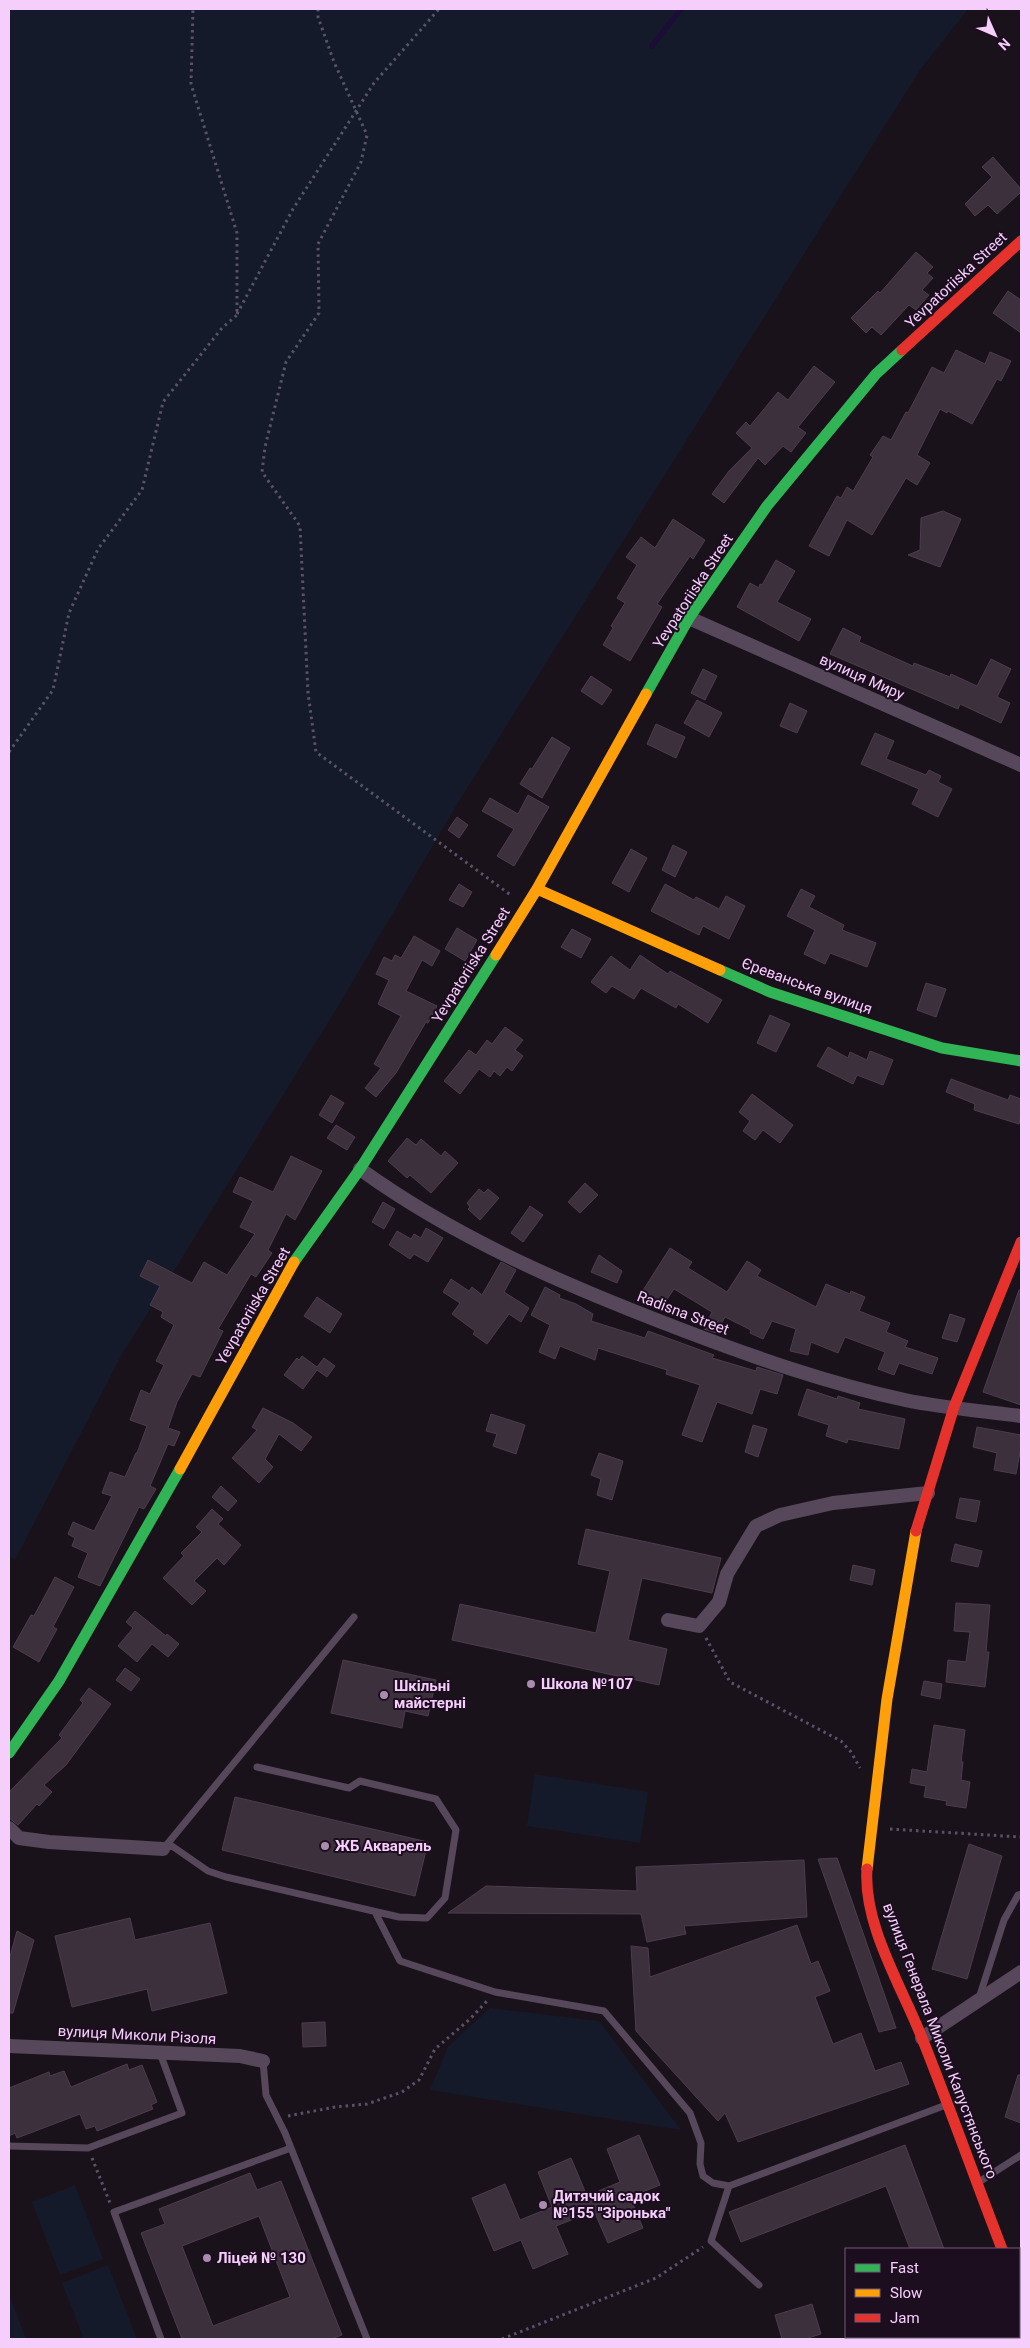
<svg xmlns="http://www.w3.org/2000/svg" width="1030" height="2348" font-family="Roboto,sans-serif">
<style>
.green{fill:#141a2a}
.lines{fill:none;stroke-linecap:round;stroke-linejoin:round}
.stream{stroke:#1c0d37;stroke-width:5.5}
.building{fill:#3c303d;stroke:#4d3c4e;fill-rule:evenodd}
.path{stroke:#59536a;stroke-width:3;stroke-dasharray:2.5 4;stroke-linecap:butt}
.lane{stroke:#56475b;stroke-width:7}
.street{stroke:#56475b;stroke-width:14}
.fast{stroke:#30b455;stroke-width:11}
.slow{stroke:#ff9f0a;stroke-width:11}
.jam{stroke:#e5322d;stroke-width:11}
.poi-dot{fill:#a88cad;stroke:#1d0e1f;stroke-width:2}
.labels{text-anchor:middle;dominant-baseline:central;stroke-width:4;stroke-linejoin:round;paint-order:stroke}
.street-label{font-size:15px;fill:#f5cefc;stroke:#1d0e1f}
.poi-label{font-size:15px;font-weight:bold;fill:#f5cefc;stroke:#1d0e1f;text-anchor:start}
</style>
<rect width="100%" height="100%" fill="#1a121b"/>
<path class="green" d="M9,9H968L920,70L459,801L337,1008L121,1356L15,1560L9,1556Z
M535,1774L648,1792L640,1843L527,1826Z
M490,2008L599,2021L681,2130L430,2090L448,2047Z
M75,2185L103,2259L60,2275L32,2202Z
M108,2265L137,2339H84L62,2283Z
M9,2294L26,2339H9Z"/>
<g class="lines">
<path class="stream" d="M652,46L681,9"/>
</g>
<path class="building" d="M993,157L1021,189V192L997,214L988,205L975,216L965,204L992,177L982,167Z
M916,252L933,267L927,273L933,278L922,290L929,295L916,310L909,305L881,335L872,327L866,333L851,318L878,291L880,293Z
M1008,291L1021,300V333L993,313Z
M956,350L985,364L990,352L1011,361L1001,381L997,379L972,424L948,411L947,413L940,409L917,455L930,463L917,485L906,478L872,535L847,520L829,556L809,546L837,496L841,498L847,487L853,491L873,457L870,455L883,436L891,440L906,412L908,413L932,367L944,373Z
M814,366L835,382L798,427L806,433L791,452L783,446L765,465L758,458L724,503L712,494L729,471L752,448L736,433L746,422L750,426L778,392L788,400Z
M943,511L961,519L940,567L908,555L920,550L921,518Z
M673,519L705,540L693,559L690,556L657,604L662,607L630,661L603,645L613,628L611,626L625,603L617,598L637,565L626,557L641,537L655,548Z
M776,560L795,571L777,602L811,619L799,641L737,607L750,583L759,588L760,584L762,585Z
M843,628L861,637L859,642L913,666L914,663L950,677L951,674L977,686L991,659L1011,669L997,697L1010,703L1001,723L960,704L958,709L830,654Z
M703,669L717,676L705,700L691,693Z
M591,676L612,690L602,705L581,691Z
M697,700L722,713L709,737L684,723Z
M790,703L807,711L797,733L780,726Z
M656,724L685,737L676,758L647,744Z
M875,733L894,741L886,759L926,775L929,770L941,776L938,782L952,789L938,817L912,804L919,789L861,764Z
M552,737L570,748L542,798L520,784L530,768L532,769Z
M528,795L549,807L514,866L497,856L514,829L482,811L490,798L518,814Z
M457,817L468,825L459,838L448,830Z
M673,845L687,852L675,877L662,870Z
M631,849L647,858L629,892L612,883Z
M459,884L472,892L463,907L449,900Z
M665,884L694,900L696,897L719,909L726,896L745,906L729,939L703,926L699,935L651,911Z
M801,889L815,896L809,907L844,925L842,930L876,943L867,967L830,953L825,964L804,954L815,930L787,916Z
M457,928L477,940L465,961L445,949Z
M572,929L591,939L581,958L561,947Z
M414,936L440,951L432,966L422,960L406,991L437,1006L428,1023L426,1022L396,1073L376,1097L365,1088L381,1068L374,1064L401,1016L378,1004L389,980L376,974L384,957L392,961L395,955L401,958Z
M640,955L668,974L670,971L722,1000L708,1023L678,1004L676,1008L641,988L634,999L612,986L606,993L591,982L611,956L630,970Z
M926,983L946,989L936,1017L917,1010Z
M770,1015L790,1024L776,1052L757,1043Z
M505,1027L523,1040L515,1050L523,1056L512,1071L507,1067L500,1076L494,1071L490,1077L479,1069L460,1094L444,1081L469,1050L476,1055L487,1040L492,1044Z
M828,1047L848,1058L850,1052L867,1060L870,1051L893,1060L883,1085L857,1075L853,1084L817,1066Z
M951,1079L1008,1100L1010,1095L1021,1099V1116L1019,1124L974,1110L975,1104L946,1092Z
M752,1094L793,1125L780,1143L763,1130L755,1140L743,1131L750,1121L739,1112Z
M331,1095L344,1103L332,1123L319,1115Z
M336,1125L355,1137L347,1150L327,1138Z
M407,1138L416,1145L421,1139L441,1156L445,1151L458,1163L431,1193L410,1175L407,1178L388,1161Z
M291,1156L322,1171L295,1220L286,1214L268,1250L272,1253L256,1277L251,1274L218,1329L223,1331L200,1377L192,1374L177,1402L168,1428L180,1432L174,1446L168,1444L150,1486L156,1489L144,1509L139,1507L100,1586L78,1577L88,1553L72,1546L75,1538L68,1534L73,1522L94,1531L112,1496L102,1493L110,1472L125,1477L136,1453H137L147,1426L130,1420L141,1390L150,1394L164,1365L156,1361L174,1325L161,1317L163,1312L150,1305L160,1286L140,1276L148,1260L192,1283L204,1262L227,1275L255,1234L240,1227L253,1201L233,1192L240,1177L273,1192Z
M585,1183L598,1195L580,1213L568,1202Z
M479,1189L484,1193L488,1189L499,1198L480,1220L468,1209L470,1207L467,1203Z
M383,1202L395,1209L384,1229L372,1222Z
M530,1206L543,1215L523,1242L511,1233Z
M426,1228L443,1238L428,1262L414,1254L410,1259L389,1245L397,1231L411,1239L414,1234L421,1238Z
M670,1248L692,1262L688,1268L727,1292L747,1261L761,1270L757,1276L816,1307L826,1284L850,1294L851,1291L865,1297L859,1311L890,1323L886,1332L908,1341L905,1347L938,1358L932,1374L899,1363L894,1375L878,1369L885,1352L845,1337L838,1353L811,1342L808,1355L790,1351L796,1329L772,1321L763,1339L750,1333L751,1330L725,1317L716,1333L704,1329L712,1312L674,1289L661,1308L640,1295Z
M599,1255L622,1271L617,1283L591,1272Z
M501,1262L516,1270L504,1292L529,1308L521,1322L509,1314L487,1344L473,1334L475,1331L452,1314L460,1303L443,1292L451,1279L469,1291L472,1287L482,1295Z
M545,1287L560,1295L559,1298L576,1304L593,1314L591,1321L645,1338L648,1331L714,1355L712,1358L756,1371L757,1367L783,1375L777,1394L760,1389L752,1414L717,1402L702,1442L682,1435L700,1385L666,1374L667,1370L598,1348L595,1360L560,1346L555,1359L539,1352L550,1325L531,1315Z
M1019,1290H1021V1405L983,1392Z
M317,1297L342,1314L330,1333L304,1316Z
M950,1314L965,1319L957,1342L942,1338Z
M302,1356L317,1367L324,1358L335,1366L327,1377L317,1370L303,1389L284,1375L297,1358L299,1360Z
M807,1389L837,1399L838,1396L860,1403L858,1409L905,1419L899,1449L848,1439L847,1443L826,1436L829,1425L798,1415Z
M263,1408L293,1423L312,1437L301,1451L279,1434L265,1459L273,1467L259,1483L232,1458L257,1430L252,1427Z
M491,1414L525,1425L516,1454L493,1446L497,1434L486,1431Z
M753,1425L767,1429L758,1457L745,1452Z
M977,1427L1021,1435V1447L1016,1474L994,1470L997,1453L973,1447Z
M599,1453L623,1461L612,1500L597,1495L601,1479L591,1475Z
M221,1486L237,1501L228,1511L212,1497Z
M960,1498L980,1501L976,1522L956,1518Z
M212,1509L223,1519L218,1524L241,1545L224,1565L217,1558L194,1581L206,1591L192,1605L163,1578L184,1556L181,1553L202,1532L196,1527Z
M586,1529L721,1558L712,1593L642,1578L628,1640L667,1649L659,1685L452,1640L460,1604L596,1633L610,1571L578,1564Z
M955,1544L982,1551L978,1567L951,1561Z
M853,1565L875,1570L872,1585L850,1580Z
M55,1577L74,1587L53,1627L57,1629L39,1662L13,1647L31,1615L34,1616Z
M956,1603L990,1605L986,1652H989L985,1687L946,1682L948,1660L966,1662L970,1632L954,1631Z
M135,1611L166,1636L167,1634L179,1644L168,1657L152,1644L137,1662L118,1646L133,1628L126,1622Z
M343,1660L436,1680L428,1716L405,1711L402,1728L331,1713Z
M125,1668L140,1679L131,1691L116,1680Z
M924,1681L942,1684L940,1699L921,1695Z
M89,1688L111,1704L66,1765L44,1785L52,1792L39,1806L37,1804L18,1825L9,1818V1792L62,1738L59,1735L83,1703L80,1700Z
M934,1725L965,1730L961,1762H963L961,1780L970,1782L966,1808L946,1805L947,1801L924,1797L926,1786L910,1783L912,1769L927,1772Z
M235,1797L428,1842L415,1896L222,1850Z
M969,1844L1002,1856L967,1979L932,1969Z
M837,1858L896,2028L879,2032L818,1859Z
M804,1860L807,1917L684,1926L686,1934L647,1942L641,1914L448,1913L486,1886L637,1891L636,1867Z
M130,1918L135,1940L210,1923L227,1993L152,2011L147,1989L72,2007L55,1936Z
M797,1925L811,1964L818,1961L830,1991L815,1997L833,2044L861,2033L875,2071L901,2062L909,2084L738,2142L725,2113L718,2121L636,2031L631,1946L648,1948L650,1977Z
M17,1931L34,1940L13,2013H9V1960Z
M325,2022L326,2046L303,2047L302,2023Z
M127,2064L129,2070L142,2065L157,2102L151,2105L153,2109L97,2131L95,2126L86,2129L80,2114L17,2138L15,2133L9,2136V2088L49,2072L50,2076L64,2071L71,2087Z
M1018,2075H1021V2123L1005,2117Z
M639,2135L660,2185L630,2197L643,2228L608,2243L594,2211L556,2226L568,2254L533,2269L521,2240L494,2251L472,2198L505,2184L520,2220L552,2207L538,2172L571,2158L587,2196L620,2182L607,2149Z
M905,2145L944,2249H910L886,2186L741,2242L729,2212Z
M250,2173L257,2190L281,2181L342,2335L331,2339H182L141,2233L165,2224L159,2209ZM259,2216L290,2297L213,2326L182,2246Z
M812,2304L821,2334L805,2339H782L775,2315Z"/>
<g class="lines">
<path class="path" d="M318,9V17L334,62L367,135L361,162L318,244L319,313L286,362L265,447L262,472L300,526L308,693L316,752L512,896
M237,314L293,209L374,83L439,9
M9,752L53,690L69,613L98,549L142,490L163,402L222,328L237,315V233L191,84L193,9
M706,1638L730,1682L841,1741L851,1752L860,1768
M890,1829L1021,1837
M288,2116L335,2107L367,2104L402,2092L419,2080L435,2049L470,2019L487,2001
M92,2158L110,2203
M502,2339L656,2278L703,2247"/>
<path class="lane" d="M164,1848L354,1617
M163,1849L172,1846L208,1871L226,1877L399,1917L427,1918L445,1898L456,1830L436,1799L360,1781L349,1788L257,1767
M375,1912L400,1961L495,1992L604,2011L690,2113L701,2143L700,2164L703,2176L713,2183L729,2186L946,2105
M979,1998L1004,1920L1018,1895L1021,1894
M263,2061L266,2095L285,2133L367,2339
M9,2146L88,2148L182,2113L160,2053
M979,2182L1021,2155
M729,2186L711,2241L759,2285
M161,2339L114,2212L291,2148"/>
<path class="street" d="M689,618L1021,765
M360,1169C458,1240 572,1288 685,1331C756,1358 830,1384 905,1400C943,1408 983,1411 1021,1416
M668,1620L699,1626L719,1602L727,1574L756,1526L780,1515L833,1503L928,1493
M9,1828L19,1838L49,1842L163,1849
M922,2038L1021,1972
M9,2046L240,2056L263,2061
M1019,2336L1020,2339"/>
<path class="fast" d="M646,694L689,618L767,506L876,374L902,350
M720,970L770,992L942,1048L1021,1061
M294,1262L360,1169L496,955
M9,1753L59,1681L180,1469"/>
<path class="slow" d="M537,889L720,970
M496,955L537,889L646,694
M180,1469L294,1262
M867,1869L887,1699L916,1531"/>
<path class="jam" d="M902,350L1021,241
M916,1531L954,1407L1021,1242
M867,1869C863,1925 902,1987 922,2038C950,2108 975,2179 1002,2249"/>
</g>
<g class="poi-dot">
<circle cx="531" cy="1684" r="5"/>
<circle cx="384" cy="1695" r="5"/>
<circle cx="325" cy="1846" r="5"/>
<circle cx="543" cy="2205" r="5"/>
<circle cx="207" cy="2258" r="5"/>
</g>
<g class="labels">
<g class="street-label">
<text transform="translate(956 280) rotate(-43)">Yevpatoriiska Street</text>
<text transform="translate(693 591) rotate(-57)">Yevpatoriiska Street</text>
<text transform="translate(862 677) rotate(24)">вулиця Миру</text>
<text transform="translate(471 965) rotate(-58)">Yevpatoriiska Street</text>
<text transform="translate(807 986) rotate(20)">Єреванська вулиця</text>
<text transform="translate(253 1306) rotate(-60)">Yevpatoriiska Street</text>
<text transform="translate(683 1313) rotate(21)">Radisna Street</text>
<text transform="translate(137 2035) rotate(3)">вулиця Миколи Різоля</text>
<text transform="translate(940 2041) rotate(69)">вулиця Генерала Миколи Капустянського</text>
</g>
<g class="poi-label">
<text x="541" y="1684">Школа №107</text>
<text x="394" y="1686">Шкільні<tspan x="394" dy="17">майстерні</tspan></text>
<text x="335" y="1846">ЖБ Акварель</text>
<text x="553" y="2196">Дитячий садок<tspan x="553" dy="17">№155 "Зіронька"</tspan></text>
<text x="217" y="2258">Ліцей № 130</text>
</g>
</g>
<rect width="1030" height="2348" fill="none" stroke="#f5cefc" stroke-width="20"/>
<rect x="845" y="2248" width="175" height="90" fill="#1d0e1f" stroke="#735b77"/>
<rect x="855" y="2264" width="25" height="8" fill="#30b455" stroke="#735b77"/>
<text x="890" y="2273" font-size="15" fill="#f5cefc">Fast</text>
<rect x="855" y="2289" width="25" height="8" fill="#ff9f0a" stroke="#735b77"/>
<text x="890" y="2298" font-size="15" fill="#f5cefc">Slow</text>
<rect x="855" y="2314" width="25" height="8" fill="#e5322d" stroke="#735b77"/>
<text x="890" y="2323" font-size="15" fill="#f5cefc">Jam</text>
<g transform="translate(995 35) rotate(135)" stroke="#1d0e1f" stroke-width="4" paint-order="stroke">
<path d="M0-4L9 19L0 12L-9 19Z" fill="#f5cefc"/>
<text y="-8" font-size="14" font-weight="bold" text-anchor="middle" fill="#f5cefc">N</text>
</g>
</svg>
